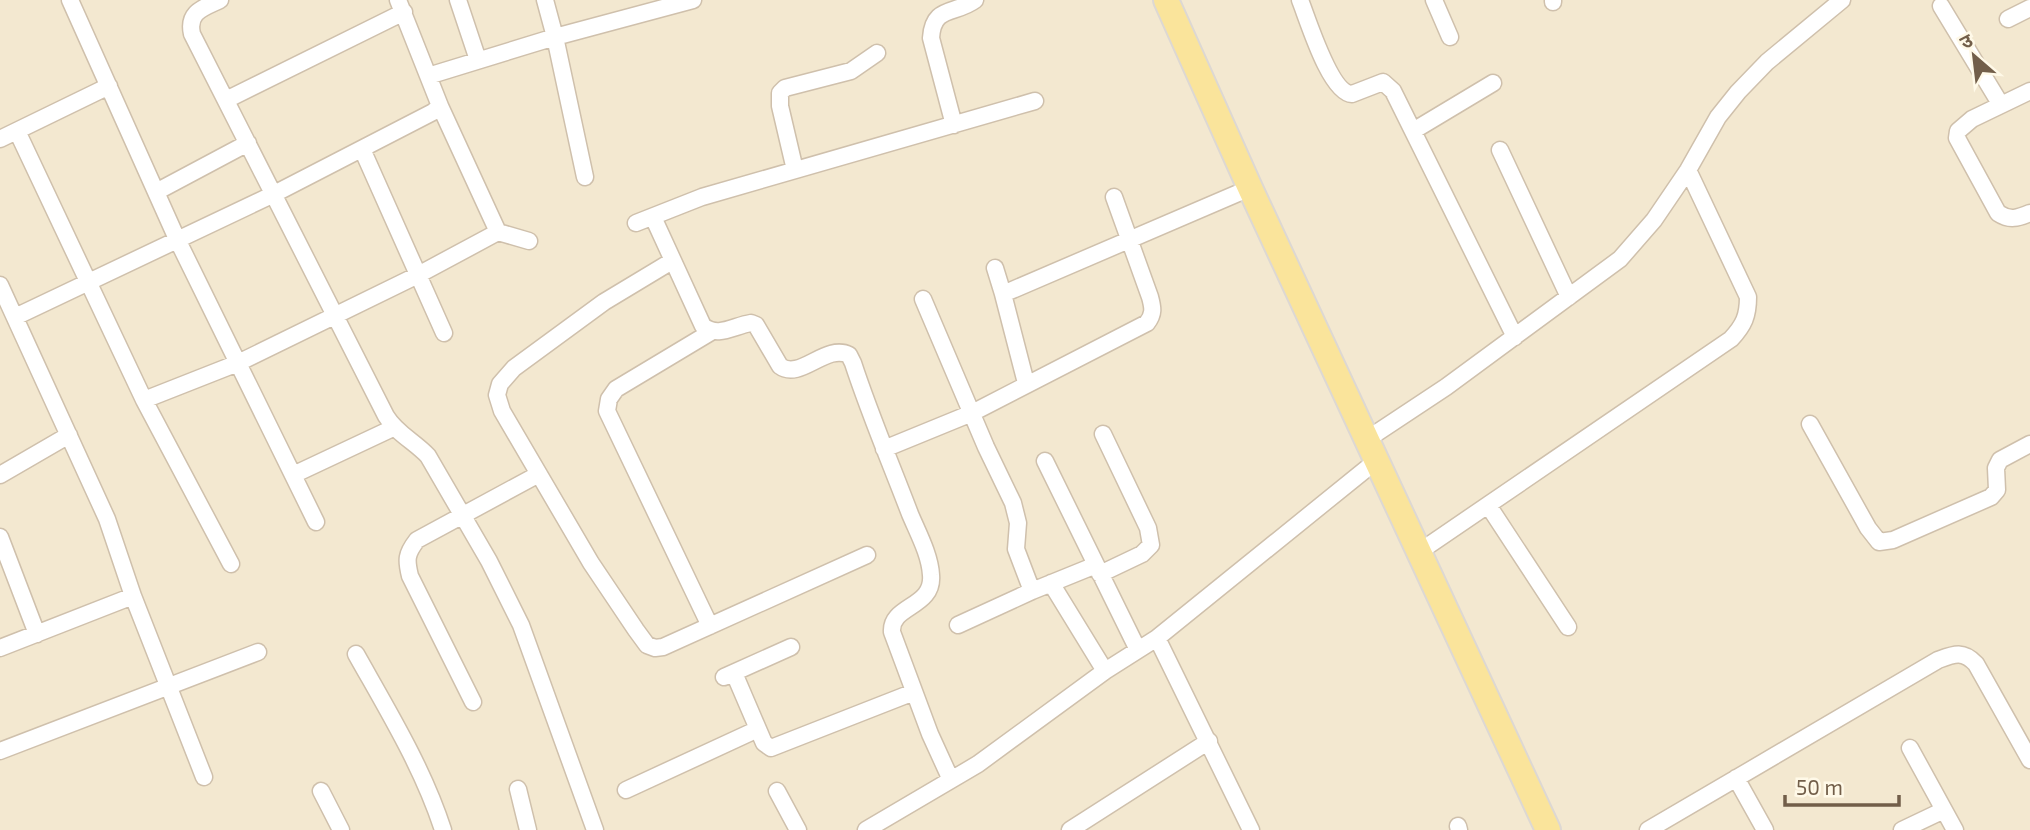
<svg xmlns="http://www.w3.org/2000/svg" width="2030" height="830" font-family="'Exo 2','Noto Sans Devanagari',sans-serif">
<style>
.residential{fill:#f3e8d0}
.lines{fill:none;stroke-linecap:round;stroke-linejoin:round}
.street-casing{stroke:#cfc0ac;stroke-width:19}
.primary-casing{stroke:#ddd8d3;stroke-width:28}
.street{stroke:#fff;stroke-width:16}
.primary{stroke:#fae49b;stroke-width:24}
</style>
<rect width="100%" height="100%" fill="#fcf5e2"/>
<path class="residential" d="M0,0H2030V830H0Z"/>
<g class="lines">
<defs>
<path id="street" d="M70,0L177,239L316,522
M220,0C203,8 187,12 192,34L386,416C396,433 415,442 428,456L489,561L521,625L595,830
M458,0L478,60
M545,0L555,37L585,177
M1300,0C1308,20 1330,93 1352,94L1383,82L1393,91L1515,337
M1434,0L1450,37
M1553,0V2
M1941,6L2001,105
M2008,19L2030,8
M428,76L555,37L693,0
M2030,91L1972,119L1958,131L1957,138L1998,213C2010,221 2018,218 2030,213
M226,100L404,12
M440,106L498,232L529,241
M954,125L931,38C933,5 955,15 975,0
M17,131L144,400L231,564
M1413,131L1493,83
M0,139L109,86
M362,149L444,333
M1500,150L1569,297
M795,170L780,106V93L785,88L851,71L877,53
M156,192L248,143
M653,217L703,326C718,338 733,326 751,323L756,325L780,366C800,381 826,343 849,355L853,363C870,415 891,464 910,514C918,533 930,555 931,575C934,608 890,605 892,632L930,734L951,780
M636,223L702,197L1035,101
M672,261L604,302L514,368L500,384L497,395L502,411L591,563L636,630L647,645L655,648L663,647L867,555
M995,268L1003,294L1026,383
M0,285L107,519L133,596L204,777
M1003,294L1250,188
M923,299L986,447L1013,503L1018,523L1016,549L1032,591
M15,317L274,194L433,112L440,106L398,0
M144,400L238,363L418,275L498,232
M1810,424L1868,528L1879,542L1893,540L1991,497L1997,490L1996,468L2000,460L2030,444
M1366,440L1446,387L1620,259L1654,220L1688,170L1718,117L1738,92L1767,62L1842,0
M884,449L972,413L1147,323C1154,314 1153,308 1150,297L1114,197
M1045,461L1138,650
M0,475L69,435
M293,475L393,428
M1488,505L1568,627
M0,537L37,634
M1419,552L1731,339C1744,325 1748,316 1748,297L1688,170
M1100,574L1142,554L1151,545L1148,528L1103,434
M1051,583L1105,671
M958,625L1032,591L1096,565
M710,626L607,411L609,399L616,389L711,332
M1157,638L1251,830
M0,648L133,596
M356,654C388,711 423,768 443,830
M734,673L764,743L771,748L914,692
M724,677L791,647
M473,702L410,576C406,560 406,554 417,540L539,474
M1910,748L1955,830
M0,751L258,652
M1736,778L1765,830
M518,789L528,830
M626,790L758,729
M321,791L341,830
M777,791L798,830
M1458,826L1459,830
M866,830L978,764L1105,671L1157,638L1376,461
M1070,830L1209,741
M1648,830L1938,660C1954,654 1963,650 1976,664L2030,760
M1902,830L1944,810"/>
<path id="primary" d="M1166,0L1250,188L1548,830"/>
</defs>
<use href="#street" class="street-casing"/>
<use href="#primary" class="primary-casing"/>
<use href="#street" class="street"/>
<use href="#primary" class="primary"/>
</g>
<g transform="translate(1974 56) rotate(332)" stroke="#fff9e8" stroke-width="5" paint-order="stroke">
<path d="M0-5L12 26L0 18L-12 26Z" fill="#725e49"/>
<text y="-10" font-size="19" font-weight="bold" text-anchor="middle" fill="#725e49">उ</text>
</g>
<path d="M1785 795v10h114v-10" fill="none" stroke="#725e49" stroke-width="3.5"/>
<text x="1796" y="795" font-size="21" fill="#725e49" stroke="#fff9e8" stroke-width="5" paint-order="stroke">50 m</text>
</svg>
